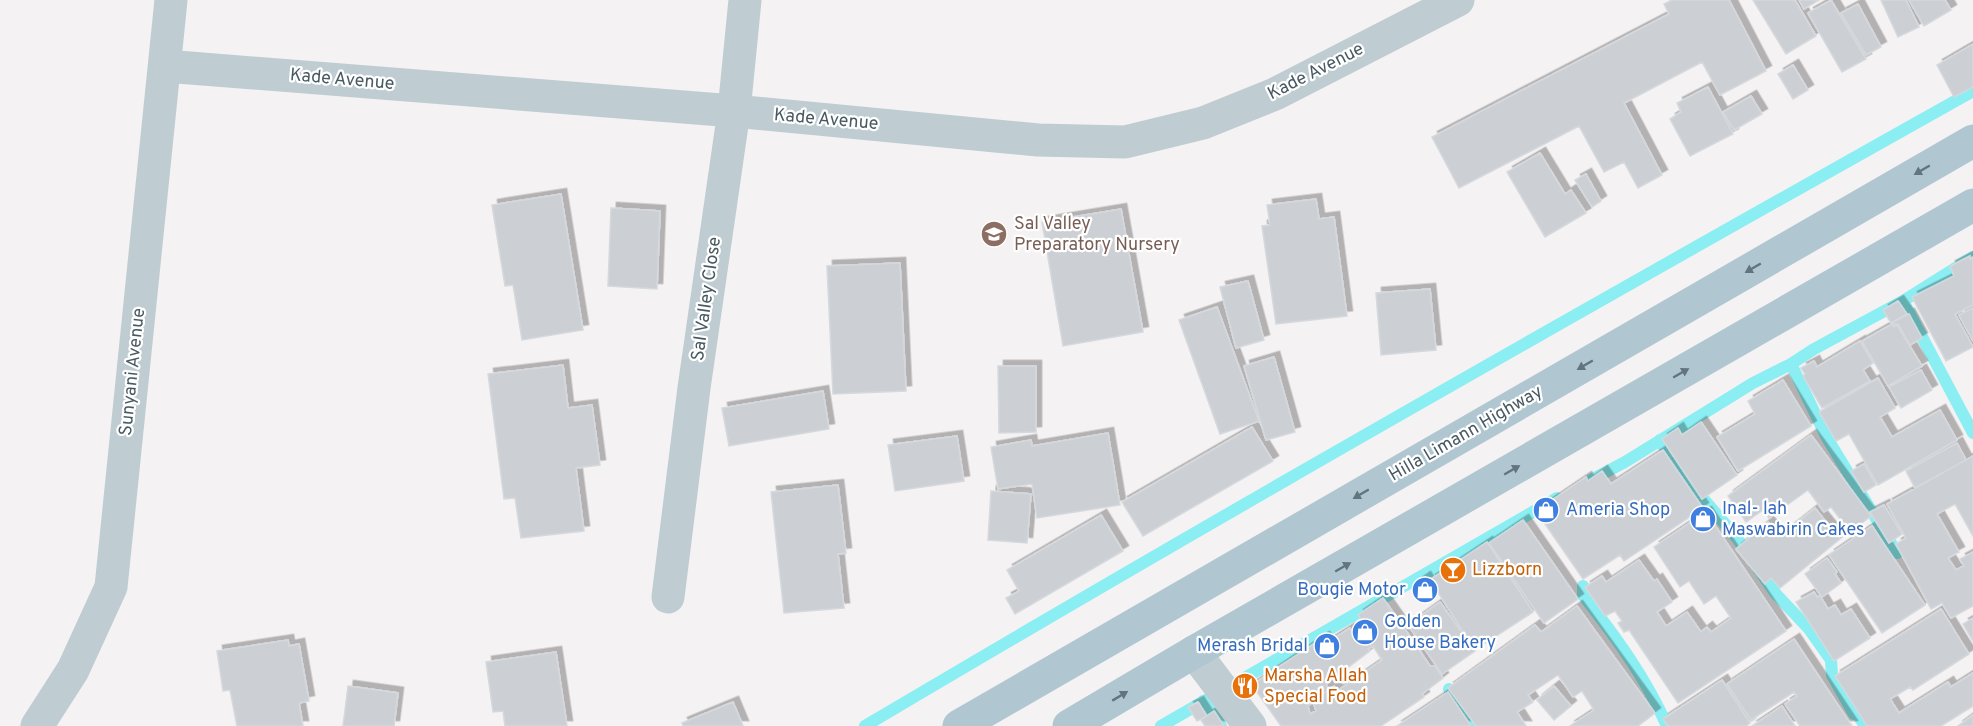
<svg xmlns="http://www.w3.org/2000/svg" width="1973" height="726" font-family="Overpass,sans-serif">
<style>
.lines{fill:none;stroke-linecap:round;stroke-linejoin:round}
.stream{stroke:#8aeef2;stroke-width:12}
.building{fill:#ccd0d4;stroke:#d5d9dd;stroke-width:1.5;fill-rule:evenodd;filter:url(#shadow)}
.minor{stroke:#bfccd2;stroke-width:33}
.major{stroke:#b0c7d1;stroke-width:33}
.oneway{fill:#62747d}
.labels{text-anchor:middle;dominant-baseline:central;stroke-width:4.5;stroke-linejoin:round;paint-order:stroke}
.street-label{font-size:18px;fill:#485961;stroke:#fff}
.education-label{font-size:18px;fill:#785e54;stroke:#fff;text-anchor:start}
.shop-label{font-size:18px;fill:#366cbe;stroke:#fff;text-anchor:start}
.food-label{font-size:18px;fill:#c56008;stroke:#fff;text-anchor:start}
</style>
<defs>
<filter id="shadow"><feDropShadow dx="5.5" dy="-5.5" stdDeviation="0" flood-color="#0004"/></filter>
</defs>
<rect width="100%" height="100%" fill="#f4f2f2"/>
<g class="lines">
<path class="stream" d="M1903,301L1973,433
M1791,364L1827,438L1897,553
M1660,440L1676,467L1737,538L1776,594L1809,629L1831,660L1832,675L1854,714L1858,715L1865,726
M1591,480L1625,462L1753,383L1791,364L1814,349L1903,301L1973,257
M1583,586V595C1615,636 1646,678 1667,726
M1449,689L1473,726
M1203,701L1221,726
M865,726C1231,509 1602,299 1973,91
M1161,726L1557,498"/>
</g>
<path class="building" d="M1672,0H1729L1766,71L1720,95L1702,62L1624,103L1662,175L1638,188L1624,162L1604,172L1579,126L1459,188L1432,137L1669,14L1664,4Z
M1753,0H1795L1816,36L1786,54Z
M1799,0H1819L1804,9Z
M1831,0L1866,59L1842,72L1808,13Z
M1881,0H1906L1919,27L1898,37Z
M1909,0H1945L1951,10L1924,26Z
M1858,4L1881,47L1866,55L1841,13Z
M1973,44V87L1954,97L1937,65Z
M1793,65L1808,90L1793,99L1778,74Z
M1708,87L1733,134L1690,156L1670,119L1681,112L1677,103Z
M1751,96L1762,114L1734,130L1723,112Z
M1540,153L1565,194L1571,190L1586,213L1545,237L1507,172Z
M1586,174L1601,201L1592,207L1575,180Z
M561,194L583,330L522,340L513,285L505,286L492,205Z
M1316,199L1319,219L1334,217L1347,316L1276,324L1262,226L1270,225L1267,205Z
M611,208L660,211L657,289L608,286Z
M1121,209L1143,332L1063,346L1042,222Z
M1970,256V259L1973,257V305L1955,314L1973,347L1946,361L1912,297L1954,276L1950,266Z
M900,263L906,391L833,394L827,266Z
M1248,281L1264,340L1236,348L1220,287Z
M1430,289L1436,350L1381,355L1376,293Z
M1898,301L1907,314L1891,323L1883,310Z
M1217,307L1259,421L1220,434L1179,320Z
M1973,308V341L1959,315Z
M1909,314L1922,338L1910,345L1898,324L1895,325L1893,322Z
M1892,324L1894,327L1897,325L1922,366L1888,386L1862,341Z
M1860,341L1873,363L1863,370L1870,381L1822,408L1803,376L1805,374L1801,368L1814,361L1817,367Z
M1274,357L1295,432L1266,440L1244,366Z
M563,365L568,408L592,405L600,465L576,468L584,531L521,538L515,498L504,499L488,374Z
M998,366H1036V432L999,433Z
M1921,370L1932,390L1901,408L1889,387Z
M1878,378L1895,408L1880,417L1892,437L1940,410L1957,440L1878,485L1849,434L1836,441L1819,412Z
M1783,380L1811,426L1738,471L1717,437L1755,414L1748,401Z
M823,391L829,429L729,446L722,408Z
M1701,422L1737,475L1702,499L1662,439L1678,428L1682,435Z
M1252,427L1273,461L1143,536L1122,502Z
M1108,433L1120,505L1037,518L1032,484L998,489L991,447L1031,440L1032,446Z
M1811,435L1871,516L1850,532L1831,507L1824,512L1808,490L1769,518L1763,510L1746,522L1728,496Z
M957,436L964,481L895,491L888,445Z
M1957,443L1966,460L1915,488L1906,471Z
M1663,450L1703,508L1624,561L1620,555L1583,579L1536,511L1586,477L1588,481L1602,471L1611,484Z
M1973,456V536L1955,504L1937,514L1959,552L1948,558L1956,570L1964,566L1960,559L1973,552V606L1951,618L1942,603L1931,609L1896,544L1906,538L1887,504Z
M1864,464L1876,485L1864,492L1851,471Z
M838,485L846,553L838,554L844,608L784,613L771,492Z
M991,491L1031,494L1027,543L988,540Z
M1884,505L1902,534L1889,543L1870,512Z
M1815,508L1840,539L1780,588L1771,578L1765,584L1736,549L1768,522L1780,536Z
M1706,512L1786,631L1678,703L1629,630L1624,632L1618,623L1622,621L1615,611L1605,616L1585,587L1602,576L1606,582L1639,560L1654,581L1657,579L1672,602L1657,612L1666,626L1687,612L1701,632L1707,627L1711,632L1731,618L1716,596L1704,604L1689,581L1680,587L1654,547Z
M1101,515L1123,551L1015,614L1006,598L1019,591L1007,570Z
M1523,520L1578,599L1544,623L1489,543Z
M1872,526L1925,605L1882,633L1829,555Z
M1487,542L1533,612L1475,650L1430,580Z
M1827,558L1837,572L1835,574L1841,583L1822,597L1805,574Z
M1425,577L1436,594L1425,601L1414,585Z
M1814,592L1817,597L1820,596L1828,609L1835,605L1841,615L1851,609L1870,638L1834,661L1796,602Z
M1383,598L1416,645L1418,644L1419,646L1418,648L1430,666H1435L1443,678L1422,694L1424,697L1381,726H1281L1252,685L1324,637L1328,642L1350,628L1354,634L1366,626L1358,615ZM1373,646L1382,660L1337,691L1334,686L1329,690L1326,684L1370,651L1368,649ZM1327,691L1313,702L1316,711L1310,714L1308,706Z
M1440,602L1475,651L1442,674L1408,625Z
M1577,606L1655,713L1638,726H1570L1594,710L1582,691L1573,697L1558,675L1528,695L1533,702L1517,712L1526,726H1476L1448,688L1535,625L1541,632Z
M1941,609L1969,654L1913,690L1910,687L1890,699L1899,713L1948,682L1951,687L1973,673V706L1941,726H1867L1835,676Z
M1973,618V641L1963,624Z
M1794,639L1852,726H1800L1785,704L1797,696L1794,692L1751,720L1727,684Z
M288,640L289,646L299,644L309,701L299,703L303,726H237L230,690L223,691L217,651Z
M556,652L567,726H505L503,711L493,712L486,662Z
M1722,680L1750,723L1746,726H1668L1663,719Z
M348,686L398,693L394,726H343Z
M1554,686L1571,706L1554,720L1537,700Z
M1448,692L1471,726H1397Z
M733,702L743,726H683L682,723Z
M1198,702L1207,716L1197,721L1188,707Z
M1782,706L1795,726H1752Z
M1214,711L1224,726H1205L1201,720Z
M1973,715V726H1958Z"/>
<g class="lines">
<path class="minor" d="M165,66L734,111L1038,140L1125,142L1203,123L1275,94L1458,0
M668,597L694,388L734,111L745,0
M1194,652L1250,726
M37,726L73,670L111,587L171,0"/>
<path class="major" d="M959,726L1973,141
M1069,726L1194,652L1973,205"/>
</g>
<defs><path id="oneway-solid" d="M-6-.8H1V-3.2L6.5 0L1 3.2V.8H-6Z" transform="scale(1.5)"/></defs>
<g class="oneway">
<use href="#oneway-solid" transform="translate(1922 170) rotate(150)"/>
<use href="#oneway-solid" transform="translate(1753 268) rotate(150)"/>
<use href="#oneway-solid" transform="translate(1585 365) rotate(150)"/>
<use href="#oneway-solid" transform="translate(1681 373) rotate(-30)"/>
<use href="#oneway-solid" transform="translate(1512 470) rotate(-30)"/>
<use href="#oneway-solid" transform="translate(1361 494) rotate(150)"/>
<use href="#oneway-solid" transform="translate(1343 567) rotate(-30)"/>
<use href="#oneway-solid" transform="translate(1120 696) rotate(-31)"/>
</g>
<defs>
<symbol id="school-disc" viewBox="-11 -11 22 22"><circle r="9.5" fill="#8d6e63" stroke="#fff"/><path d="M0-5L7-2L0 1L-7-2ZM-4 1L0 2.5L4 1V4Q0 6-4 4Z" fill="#fff"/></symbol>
<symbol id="shop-disc" viewBox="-11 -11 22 22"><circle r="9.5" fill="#3f7fe0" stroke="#fff"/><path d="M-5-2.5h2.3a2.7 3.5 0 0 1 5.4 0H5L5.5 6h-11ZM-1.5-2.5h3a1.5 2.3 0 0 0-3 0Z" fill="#fff"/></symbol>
<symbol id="bar-disc" viewBox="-11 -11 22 22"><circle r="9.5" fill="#e8710a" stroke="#fff"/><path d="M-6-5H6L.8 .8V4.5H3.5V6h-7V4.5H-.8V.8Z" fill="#fff"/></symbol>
<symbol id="restaurant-disc" viewBox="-11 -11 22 22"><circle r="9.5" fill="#e8710a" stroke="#fff"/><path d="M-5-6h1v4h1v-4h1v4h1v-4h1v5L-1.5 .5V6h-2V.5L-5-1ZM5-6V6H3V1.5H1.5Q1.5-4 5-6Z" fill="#fff"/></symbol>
</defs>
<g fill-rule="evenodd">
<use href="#school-disc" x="979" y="219" width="30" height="30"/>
<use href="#shop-disc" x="1531" y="495" width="30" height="30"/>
<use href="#shop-disc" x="1688" y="504" width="30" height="30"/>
<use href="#bar-disc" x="1438" y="555" width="30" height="30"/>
<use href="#shop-disc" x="1410" y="575" width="30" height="30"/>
<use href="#shop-disc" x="1350" y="617" width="30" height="30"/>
<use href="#shop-disc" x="1312" y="631" width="30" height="30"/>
<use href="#restaurant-disc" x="1230" y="671" width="30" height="30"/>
</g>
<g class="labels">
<g class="street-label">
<text transform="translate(1316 72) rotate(-27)">Kade Avenue</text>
<text transform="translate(342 80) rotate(5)">Kade Avenue</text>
<text transform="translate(826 120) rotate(5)">Kade Avenue</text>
<text transform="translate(707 299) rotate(-82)">Sal Valley Close</text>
<text transform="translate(133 372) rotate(-84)">Sunyani Avenue</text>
<text transform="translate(1466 434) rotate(-30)">Hilla Limann Highway</text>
</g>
<g class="education-label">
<text x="1014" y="224">Sal Valley<tspan x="1014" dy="21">Preparatory Nursery</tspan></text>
</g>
<g class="shop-label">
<text x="1722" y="509">Inal- lah<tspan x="1722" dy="21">Maswabirin Cakes</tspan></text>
<text x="1566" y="510">Ameria Shop</text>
<text x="1406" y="590" text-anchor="end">Bougie Motor</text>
<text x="1384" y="622">Golden<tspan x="1384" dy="21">House Bakery</tspan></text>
<text x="1308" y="646" text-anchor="end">Merash Bridal</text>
</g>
<g class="food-label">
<text x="1472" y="570">Lizzborn</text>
<text x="1264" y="676">Marsha Allah<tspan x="1264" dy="21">Special Food</tspan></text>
</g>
</g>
</svg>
